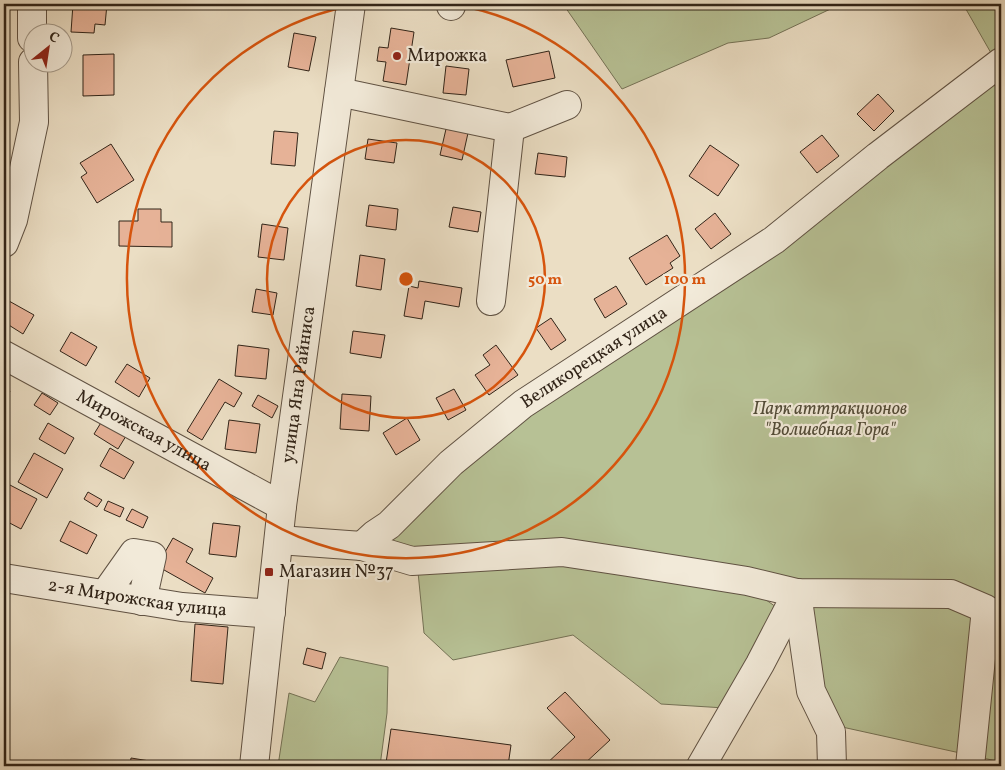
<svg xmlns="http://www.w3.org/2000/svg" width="1005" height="770" font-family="Vollkorn,serif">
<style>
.green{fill:#b7c195;stroke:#747256}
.building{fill:#e6b297;stroke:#312418}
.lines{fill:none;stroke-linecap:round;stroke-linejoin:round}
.minor-casing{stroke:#605243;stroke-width:30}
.minor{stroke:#f2ead9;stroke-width:28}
.ring{fill:none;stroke:#d6540d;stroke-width:2.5}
.poi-dot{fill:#8f2418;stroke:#f2ead9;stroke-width:2}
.labels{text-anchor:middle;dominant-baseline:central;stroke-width:4.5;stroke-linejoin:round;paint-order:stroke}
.poi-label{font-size:18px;fill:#312418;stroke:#f2ead9;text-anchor:start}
.street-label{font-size:18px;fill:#312418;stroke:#f2ead9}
.park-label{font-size:18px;font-style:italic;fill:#524b37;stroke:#f2ead9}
.centre{fill:#d6540d;stroke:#f2ead9;stroke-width:2.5}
.ring-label{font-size:15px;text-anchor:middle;font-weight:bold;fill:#d6540d;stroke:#f2ead9;stroke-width:4.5;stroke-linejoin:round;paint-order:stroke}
</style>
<rect width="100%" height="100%" fill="#ebdec4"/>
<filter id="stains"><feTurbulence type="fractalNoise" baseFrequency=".004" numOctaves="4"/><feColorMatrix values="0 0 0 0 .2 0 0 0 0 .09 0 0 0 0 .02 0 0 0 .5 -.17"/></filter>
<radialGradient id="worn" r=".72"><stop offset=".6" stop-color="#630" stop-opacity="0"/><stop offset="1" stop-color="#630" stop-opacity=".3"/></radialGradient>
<path class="green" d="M563,4H841L769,38L728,43L622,89Z
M963,4H1001V48L991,53Z
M1001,78V762L833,725L798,588L400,549L387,534L478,449Z
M552,563L755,592L776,607L725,708L661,704L573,635L453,660L424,633L418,572Z
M340,657L388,667L387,713L380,766H278L289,693L315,702Z"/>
<path class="building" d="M73,4H107L105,25L95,24L94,33L71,32Z
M391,28L414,32L406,85L383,81L386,62L377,61L379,47L388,48Z
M294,33L316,37L309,71L288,67Z
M549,51L555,78L513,87L506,60Z
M114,54V95L83,96V55Z
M446,66L469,69L466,95L443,93Z
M878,94L894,111L874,131L857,114Z
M446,129L468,133L462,160L440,155Z
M274,131L298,133L295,166L271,164Z
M822,135L839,156L817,173L800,152Z
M368,139L397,143L394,163L365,159Z
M111,144L134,180L97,203L81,177L87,173L80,163Z
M710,145L739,165L718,196L689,176Z
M538,153L567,157L565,177L535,174Z
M369,205L398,209L396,230L366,226Z
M453,207L481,212L478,232L449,227Z
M138,209H161V222H172V247L119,246V221H138Z
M715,213L731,234L711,249L695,229Z
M262,224L288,228L284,260L258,257Z
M667,235L680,256L670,263L673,268L646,285L629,258Z
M360,255L385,259L381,290L356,286Z
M419,281L462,288L459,307L425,301L422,319L404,316L409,286L418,288Z
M616,286L627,304L605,318L594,299Z
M256,289L277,293L273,315L252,312Z
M9,301L34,315L23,334L4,322V310Z
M551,318L566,340L551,350L536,328Z
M353,331L385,335L381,358L350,353Z
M71,332L97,347L86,366L60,351Z
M238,345L269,349L266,379L235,376Z
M496,345L518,375L489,395L475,375L490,365L483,355Z
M127,364L150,378L139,397L115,382Z
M219,379L242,393L234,407L225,402L202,440L187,431Z
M4,387L10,391L4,402Z
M454,389L466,410L448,420L436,398Z
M42,393L58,403L50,415L34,405Z
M342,394L371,396L369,431L340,429Z
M258,395L278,406L272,418L252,406Z
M407,418L420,440L396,455L383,433Z
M229,420L260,424L256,453L225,449Z
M102,421L126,436L118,449L94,434Z
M48,423L74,438L65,454L39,439Z
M110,448L134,462L124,479L100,466Z
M34,453L63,469L47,498L18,482Z
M8,484L37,499L21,529L4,520V493Z
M88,492L102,500L97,507L84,499Z
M108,501L124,508L120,517L104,510Z
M132,509L148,517L143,528L126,520Z
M70,521L97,535L87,554L60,541Z
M213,523L240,526L236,557L209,554Z
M173,538L193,549L186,562L213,578L205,593L157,566Z
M195,624L228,627L223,684L191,681Z
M307,648L326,653L322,669L303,664Z
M565,692L610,740L582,766H544L575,737L547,708Z
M391,729L511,745L508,766H408L386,763Z
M131,758L162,763V766H130Z"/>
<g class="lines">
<defs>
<g id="minor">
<path d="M32,4V38"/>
<path d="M451,4V6"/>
<path d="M339,92L510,128L491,301"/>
<path d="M510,128L567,105"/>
<path d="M4,243L13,220L34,122L33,62"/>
<path id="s1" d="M4,355L282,506"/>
<path d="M279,540L362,546L412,561L562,552L628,562L747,581L797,593L951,594L986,609L970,766"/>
<path id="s2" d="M362,546L374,535L389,525L451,463L523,404L774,240L878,156L1001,62"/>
<path id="s3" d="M4,578L182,607L259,613L271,612"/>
<path d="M797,593L811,691L831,732L832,766"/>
<path d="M105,594L134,553L152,556L142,601"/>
<path id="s4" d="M254,766C264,680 273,593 282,506L351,4"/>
<path d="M701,766L760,664L797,593"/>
</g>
</defs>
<use href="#minor" class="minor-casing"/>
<use href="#minor" class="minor"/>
</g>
<g class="ring">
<circle cx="406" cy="279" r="139"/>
<path d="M452 4A279 279 0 1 1 360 4"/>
</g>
<g class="poi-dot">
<circle cx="397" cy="56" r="5"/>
<rect x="264" y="567" width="10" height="10" rx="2.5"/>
</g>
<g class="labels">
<g class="poi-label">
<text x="407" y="56">Мирожка</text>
<text x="279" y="572">Магазин №37</text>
</g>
<g class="street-label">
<text stroke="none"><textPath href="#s2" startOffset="300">Великорецкая улица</textPath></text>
<text stroke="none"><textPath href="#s4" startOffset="384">улица Яна Райниса</textPath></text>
<text stroke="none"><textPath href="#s1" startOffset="159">Мирожская улица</textPath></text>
<text stroke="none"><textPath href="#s3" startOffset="135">2-я Мирожская улица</textPath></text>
</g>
<g class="park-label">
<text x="830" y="409">Парк аттракционов<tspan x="830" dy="21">"Волшебная Гора"</tspan></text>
</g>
</g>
<circle cx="406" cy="279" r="8" class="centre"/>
<g class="ring-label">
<text x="545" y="284">50 m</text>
<text x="685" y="284">100 m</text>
</g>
<rect width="1005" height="770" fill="none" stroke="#ebdec4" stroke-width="20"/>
<rect x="5" y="5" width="995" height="760" fill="none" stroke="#312418" stroke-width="2.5"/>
<rect x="10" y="10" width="985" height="750" fill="none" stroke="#312418"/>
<g transform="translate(48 48) rotate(30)"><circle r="24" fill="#f2ead9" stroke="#a59b8c"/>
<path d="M0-4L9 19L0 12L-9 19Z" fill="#8f2418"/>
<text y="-8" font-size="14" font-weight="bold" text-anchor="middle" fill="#312418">С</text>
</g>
<rect width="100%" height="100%" filter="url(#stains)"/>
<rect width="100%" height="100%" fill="url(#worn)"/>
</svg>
